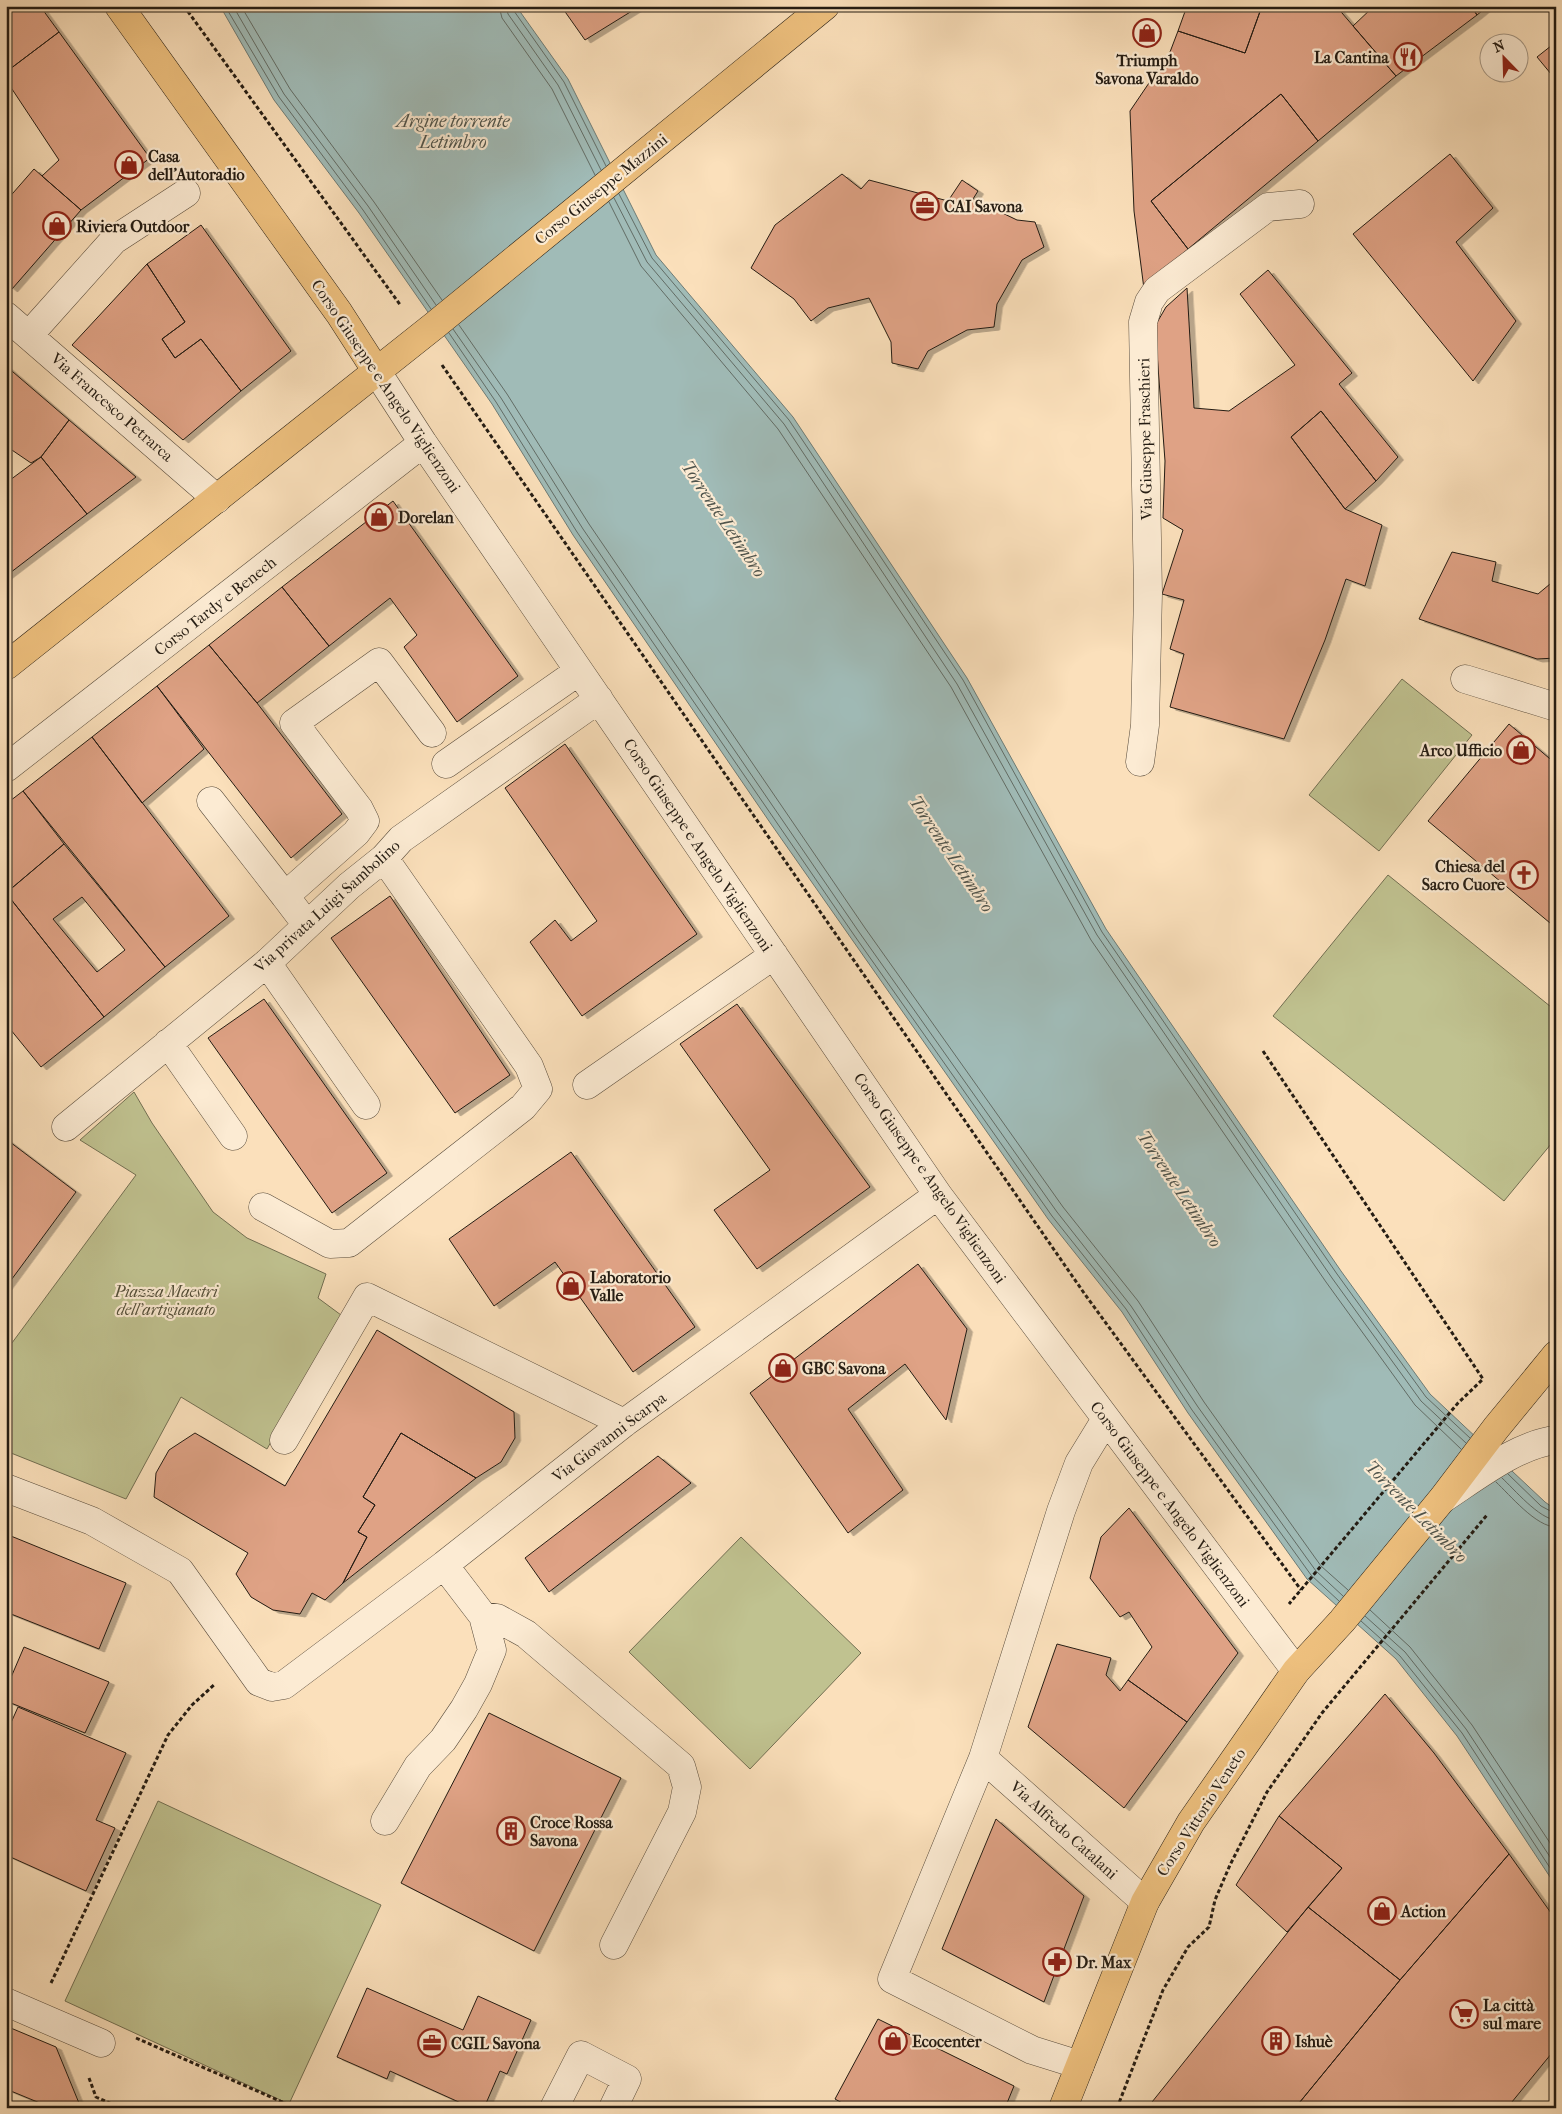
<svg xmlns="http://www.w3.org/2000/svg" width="1562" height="2114" font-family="'IM FELL French Canon',serif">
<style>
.green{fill:#c0c290;stroke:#726f52}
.water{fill:#a0bbb7;stroke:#6e7b75}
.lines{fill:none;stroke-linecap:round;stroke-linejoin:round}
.shore{stroke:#626c65;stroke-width:1}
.building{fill:#dfa285;stroke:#241c13;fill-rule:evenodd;filter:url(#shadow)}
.minor-casing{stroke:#5a4d3d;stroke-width:29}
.major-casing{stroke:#241c13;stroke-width:29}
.path{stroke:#241c13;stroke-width:3;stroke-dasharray:4 2.5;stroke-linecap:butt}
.minor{stroke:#fcebd3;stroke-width:28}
.major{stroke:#eec07e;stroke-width:28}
.labels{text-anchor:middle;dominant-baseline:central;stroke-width:4.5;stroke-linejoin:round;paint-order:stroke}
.poi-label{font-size:16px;font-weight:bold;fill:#241c13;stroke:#fcebd3;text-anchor:start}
.street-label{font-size:16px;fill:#241c13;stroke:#fcebd3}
.park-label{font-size:16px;font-style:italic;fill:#534e38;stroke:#fcebd3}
.water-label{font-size:18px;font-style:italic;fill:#4f544c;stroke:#fcebd3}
</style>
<defs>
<filter id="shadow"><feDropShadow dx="5.5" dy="3" stdDeviation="0" flood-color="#0004"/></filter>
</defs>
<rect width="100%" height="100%" fill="#fbe0bb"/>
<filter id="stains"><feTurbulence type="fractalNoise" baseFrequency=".004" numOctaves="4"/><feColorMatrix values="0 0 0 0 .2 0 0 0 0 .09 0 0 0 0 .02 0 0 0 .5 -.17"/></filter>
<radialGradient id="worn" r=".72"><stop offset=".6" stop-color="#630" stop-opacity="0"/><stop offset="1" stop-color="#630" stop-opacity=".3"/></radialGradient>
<path class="green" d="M1402,679L1472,735L1379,851L1309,795Z
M1388,875L1556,1011V1138L1504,1201L1273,1016Z
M134,1092L152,1123L213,1212L247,1238L326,1274L318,1298L341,1315L267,1449L181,1397L126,1499L6,1451V1351L136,1175L80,1140Z
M741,1537L861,1653L750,1769L629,1652Z
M158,1801L381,1905L289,2104L65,2001Z"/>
<path class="water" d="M220,6H516L568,79L656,255L793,417L967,678L1106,929L1341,1271L1430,1394L1545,1502L1556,1510V1886L1457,1736L1396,1659L1307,1579L1188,1413L1122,1312L1048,1219L771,824L573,535L492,404L359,213L274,100Z"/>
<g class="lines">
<path class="shore" d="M225,6L279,97L363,210L431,309
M233,6L284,94L368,206L436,305
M241,6L290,89L374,202L442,300
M499,6L502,18L552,89L595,175
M506,6L508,14L558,85L601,170
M513,6L514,11L564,82L606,166
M619,194L652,258L789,420L963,680L1102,932L1337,1274L1426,1397L1470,1438
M614,198L647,262L784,424L957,684L1097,935L1332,1278L1421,1401L1466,1443
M609,202L641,266L778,429L951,687L1091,940L1326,1282L1415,1405L1461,1449
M459,325L507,394L589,524L865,928L1063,1207L1138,1301L1204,1402L1321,1566L1348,1590
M453,329L501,398L583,529L859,932L1057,1212L1131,1306L1198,1407L1316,1571L1343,1596
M449,333L496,402L577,532L854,935L1052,1216L1126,1309L1192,1410L1311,1575L1339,1601
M1508,1474L1541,1506L1556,1514
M1502,1478C1514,1489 1539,1519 1556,1520
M1496,1482C1510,1495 1536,1527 1556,1527
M1370,1610L1410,1647L1472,1725L1556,1852
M1365,1616L1405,1652L1466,1729L1556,1866
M1361,1621L1400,1656L1462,1733L1556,1877"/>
</g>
<path class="building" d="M6,6H40L59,32L6,72Z
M561,6H640L585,40Z
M1187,6H1262L1245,53L1178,31Z
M1262,6H1336L1396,76L1318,141L1281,94L1151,201L1188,249L1144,289L1134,211L1130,111L1170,52L1178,31L1245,53Z
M1374,6H1471L1477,15L1396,76L1353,26Z
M1471,6H1488L1477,15Z
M59,32L150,158L81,210L42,176L59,160L6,80V72Z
M1556,42V80L1537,57Z
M1281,94L1318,141L1188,249L1151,201Z
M1450,154L1493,208L1456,242L1516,321L1473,381L1353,234Z
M34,169L81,210L12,289L6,284V201Z
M842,174L861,189L869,180L948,201L962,180L978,191L973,199L1017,220L1035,222L1044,247L1022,260L997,304L994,327L967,330L928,351L918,369L892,363L891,342L869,298L828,308L811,321L794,299L751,268L775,225Z
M201,225L291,351L241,391L201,339L175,358L162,339L185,322L147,264Z
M147,264L185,322L162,339L175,358L201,339L241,391L183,440L72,345Z
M1268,270L1352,373L1339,384L1398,457L1376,481L1321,411L1291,437L1345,509L1382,525L1365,586L1346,579L1325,640L1284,739L1170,707L1184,654L1170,649L1184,600L1162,594L1183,530L1163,518L1165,461L1155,326L1166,307L1187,288L1194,408L1229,411L1295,365L1240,294Z
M6,366L69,420L41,457L31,463L6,446Z
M1321,411L1376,481L1345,509L1291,437Z
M69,420L136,477L87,514L41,457Z
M41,457L87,514L6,576V483Z
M393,501L518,676L457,722L404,647L417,635L390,598L329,646L282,587Z
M1452,552L1496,562L1492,581L1538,594L1556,579V658L1537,659L1419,619Z
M282,587L329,646L257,703L209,645Z
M209,645L257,703L342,814L291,858L157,686Z
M157,686L204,749L142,803L92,737Z
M1509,724L1556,764V928L1428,821Z
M92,737L229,916L165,967L23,791Z
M565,744L697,934L582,1016L530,942L555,920L571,941L597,921L505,788Z
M23,791L64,844L6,893V804Z
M64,844L165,967L104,1017L6,893ZM82,897L125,950L97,972L53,919Z
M6,893L104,1017L41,1067L6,1024Z
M390,896L510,1075L455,1113L331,938Z
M264,999L387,1173L332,1213L208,1038Z
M737,1004L870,1187L757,1269L714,1210L770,1170L680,1044Z
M6,1139L76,1192L6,1287Z
M571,1152L695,1327L633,1372L555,1262L494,1306L449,1239Z
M918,1264L967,1329L946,1420L905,1364L848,1409L903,1490L848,1533L750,1393Z
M377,1330L514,1412L515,1438L501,1462L476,1478L401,1433L363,1497L375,1505L358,1532L367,1537L343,1583L325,1600L312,1593L300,1614L273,1610L251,1597L236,1574L248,1553L154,1497L156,1473L169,1450L195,1433L285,1486Z
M401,1433L476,1478L343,1583L367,1537L358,1532L375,1505L363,1497Z
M658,1456L691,1483L549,1592L525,1558Z
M1129,1508L1238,1653L1187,1722L1128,1680L1152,1647L1129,1612L1120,1617L1090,1578L1101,1537Z
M6,1534L126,1583L99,1649L6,1612Z
M1057,1644L1111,1658L1106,1675L1120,1691L1128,1680L1187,1722L1124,1808L1028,1727Z
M24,1647L109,1682L85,1733L6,1701V1689Z
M1385,1694L1434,1753L1509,1854L1400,1980L1308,1907L1342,1868L1279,1816Z
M18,1707L126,1753L96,1820L115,1828L86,1891L6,1855V1734Z
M489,1713L621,1778L534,1951L401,1883Z
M1279,1816L1342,1868L1287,1932L1236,1885Z
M996,1819L1084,1896L1044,2002L942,1949Z
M1509,1854L1556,1920V2048L1507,2108H1295L1400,1980Z
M1308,1907L1400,1980L1295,2108H1160L1152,2102Z
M367,1988L463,2030L478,1996L531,2020L507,2074L500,2071L484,2108H472L390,2071L387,2079L337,2057Z
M878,2019L1014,2086L1005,2108H851L835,2099Z
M6,2026L56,2047L81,2108H52L6,2089Z"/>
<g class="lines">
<defs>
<path id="minor" d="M6,316L217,499
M29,335L114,240L186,193
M377,372L423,443L938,1195L1296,1671
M1465,679L1556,707
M1140,762L1145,725L1148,593L1143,322L1149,302L1157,290L1268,207L1300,204
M446,764L579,671
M6,768L423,443
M211,801L285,896
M307,925L285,896L356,833L365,821L359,809L294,723L379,662L432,733
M267,963L366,1105
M168,1043L233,1136
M587,1085L774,955
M66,1127L267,963L349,886L384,858L401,839L599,699
M263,1207L330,1244L349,1243L523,1107L538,1089L529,1066L384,858
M284,1440L367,1297L624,1423
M6,1488L92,1521L180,1571L259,1682L272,1687L284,1685L444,1565L624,1423L938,1195
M1444,1498C1476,1477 1518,1444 1556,1440
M483,1616L497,1618L526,1634L681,1766L687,1787L682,1812L614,1945
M983,1758L1145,1902
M385,1821L418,1766L443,1740L464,1709L478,1684L492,1650L483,1616L444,1565
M6,2002L101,2043
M1080,2065L1032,2050L892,1979L983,1758L1061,1511L1079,1463L1106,1419
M554,2108L581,2055L627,2079L613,2108"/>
<path id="major" d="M119,6L339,313L377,372
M6,666L435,325L825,6
M1063,2108L1145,1902L1191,1822L1296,1671L1342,1621L1443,1498L1496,1428L1556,1355"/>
</defs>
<use href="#minor" class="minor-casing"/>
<use href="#major" class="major-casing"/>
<path class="path" d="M184,6L401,306
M442,365L1084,1293L1301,1590
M1263,1051L1483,1379L1458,1403L1289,1604
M51,1983L168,1735L192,1705L215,1684
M136,2038L296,2108
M89,2078L96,2097L121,2108
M1117,2108L1163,1990L1188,1947L1209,1927L1215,1900L1230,1865L1267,1792L1322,1713L1487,1515"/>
<use href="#minor" class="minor"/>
<use href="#major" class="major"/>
</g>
<defs>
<symbol id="shop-ring" viewBox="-11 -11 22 22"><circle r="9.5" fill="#fcebd3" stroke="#8f2418" stroke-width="1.5"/><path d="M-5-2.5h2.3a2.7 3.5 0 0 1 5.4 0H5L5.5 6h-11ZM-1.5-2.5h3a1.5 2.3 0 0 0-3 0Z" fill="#8f2418"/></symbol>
<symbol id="restaurant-ring" viewBox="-11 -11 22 22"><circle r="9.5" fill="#fcebd3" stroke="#8f2418" stroke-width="1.5"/><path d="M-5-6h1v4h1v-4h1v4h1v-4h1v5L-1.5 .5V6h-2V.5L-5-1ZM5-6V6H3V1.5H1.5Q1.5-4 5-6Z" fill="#8f2418"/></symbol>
<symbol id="office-ring" viewBox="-11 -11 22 22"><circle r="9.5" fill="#fcebd3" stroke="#8f2418" stroke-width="1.5"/><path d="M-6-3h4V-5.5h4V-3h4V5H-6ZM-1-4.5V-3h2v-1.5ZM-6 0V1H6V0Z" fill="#8f2418"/></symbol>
<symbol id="church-ring" viewBox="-11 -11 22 22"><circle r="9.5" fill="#fcebd3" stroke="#8f2418" stroke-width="1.5"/><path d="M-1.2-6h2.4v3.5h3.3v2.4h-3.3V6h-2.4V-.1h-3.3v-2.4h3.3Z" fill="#8f2418"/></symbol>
<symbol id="building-ring" viewBox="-11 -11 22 22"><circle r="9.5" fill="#fcebd3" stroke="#8f2418" stroke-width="1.5"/><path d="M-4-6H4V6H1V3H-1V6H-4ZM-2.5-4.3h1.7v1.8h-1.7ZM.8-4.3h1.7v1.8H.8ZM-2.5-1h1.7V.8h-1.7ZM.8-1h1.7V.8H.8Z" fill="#8f2418"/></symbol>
<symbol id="pharmacy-ring" viewBox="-11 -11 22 22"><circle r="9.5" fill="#fcebd3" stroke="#8f2418" stroke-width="1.5"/><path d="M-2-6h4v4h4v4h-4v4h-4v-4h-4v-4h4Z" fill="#8f2418"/></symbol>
<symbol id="supermarket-ring" viewBox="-11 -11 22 22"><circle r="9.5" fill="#fcebd3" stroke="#8f2418" stroke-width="1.5"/><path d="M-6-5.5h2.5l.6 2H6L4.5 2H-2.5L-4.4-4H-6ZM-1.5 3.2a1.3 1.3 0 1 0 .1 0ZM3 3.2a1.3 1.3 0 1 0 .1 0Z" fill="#8f2418"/></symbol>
</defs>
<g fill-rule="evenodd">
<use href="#shop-ring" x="1131" y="17" width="32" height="32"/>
<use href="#restaurant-ring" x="1392" y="41" width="32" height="32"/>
<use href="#shop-ring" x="113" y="149" width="32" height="32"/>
<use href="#office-ring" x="909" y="190" width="32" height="32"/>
<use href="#shop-ring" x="41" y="210" width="32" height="32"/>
<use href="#shop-ring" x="363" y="501" width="32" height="32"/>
<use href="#shop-ring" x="1505" y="734" width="32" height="32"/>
<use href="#church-ring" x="1508" y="859" width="32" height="32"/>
<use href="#shop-ring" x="555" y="1270" width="32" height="32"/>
<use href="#shop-ring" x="767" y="1352" width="32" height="32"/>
<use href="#building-ring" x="495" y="1815" width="32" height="32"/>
<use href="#shop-ring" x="1366" y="1895" width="32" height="32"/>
<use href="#pharmacy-ring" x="1041" y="1946" width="32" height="32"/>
<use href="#supermarket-ring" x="1448" y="1998" width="32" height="32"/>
<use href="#shop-ring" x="877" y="2025" width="32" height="32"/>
<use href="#building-ring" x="1260" y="2025" width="32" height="32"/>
<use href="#office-ring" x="416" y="2027" width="32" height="32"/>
</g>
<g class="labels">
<g class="poi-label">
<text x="1389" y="57" text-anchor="end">La Cantina</text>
<text x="1147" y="60" text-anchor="middle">Triumph<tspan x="1147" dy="18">Savona Varaldo</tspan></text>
<text x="148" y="156">Casa<tspan x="148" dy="18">dell'Autoradio</tspan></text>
<text x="944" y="206">CAI Savona</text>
<text x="76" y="226">Riviera Outdoor</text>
<text x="398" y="517">Dorelan</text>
<text x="1502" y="750" text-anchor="end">Arco Ufficio</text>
<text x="1505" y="866" text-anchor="end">Chiesa del<tspan x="1505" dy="18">Sacro Cuore</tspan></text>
<text x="590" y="1277">Laboratorio<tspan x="590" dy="18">Valle</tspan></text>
<text x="802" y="1368">GBC Savona</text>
<text x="530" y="1822">Croce Rossa<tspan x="530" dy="18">Savona</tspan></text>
<text x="1401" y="1911">Action</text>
<text x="1076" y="1962">Dr. Max</text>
<text x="1483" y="2005">La città<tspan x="1483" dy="18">sul mare</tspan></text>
<text x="912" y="2041">Ecocenter</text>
<text x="1295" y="2041">Ishuè</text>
<text x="451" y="2043">CGIL Savona</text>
</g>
<g class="street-label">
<text transform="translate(601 189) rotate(-39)">Corso Giuseppe Mazzini</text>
<text transform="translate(386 386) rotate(56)">Corso Giuseppe e Angelo Viglienzoni</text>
<text transform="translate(112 407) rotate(41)">Via Francesco Petrarca</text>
<text transform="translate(1145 439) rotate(-91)">Via Giuseppe Fraschieri</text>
<text transform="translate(215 606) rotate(-38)">Corso Tardy e Benech</text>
<text transform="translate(698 845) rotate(56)">Corso Giuseppe e Angelo Viglienzoni</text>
<text transform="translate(327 906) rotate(-42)">Via privata Luigi Sambolino</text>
<text transform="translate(930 1178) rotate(55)">Corso Giuseppe e Angelo Viglienzoni</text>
<text transform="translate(609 1437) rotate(-37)">Via Giovanni Scarpa</text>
<text transform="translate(1170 1504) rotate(53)">Corso Giuseppe e Angelo Viglienzoni</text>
<text transform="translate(1201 1812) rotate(-57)">Corso Vittorio Veneto</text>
<text transform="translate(1064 1830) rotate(42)">Via Alfredo Catalani</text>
</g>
<g class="park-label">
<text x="166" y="1291">Piazza Maestri<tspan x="166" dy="18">dell'artigianato</tspan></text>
</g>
<g class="water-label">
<text x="453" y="121">Argine torrente<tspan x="453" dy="21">Letimbro</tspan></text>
<text transform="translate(723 519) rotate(56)">Torrente Letimbro</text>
<text transform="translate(951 854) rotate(56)">Torrente Letimbro</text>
<text transform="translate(1179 1189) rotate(56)">Torrente Letimbro</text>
<text transform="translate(1416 1512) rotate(45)">Torrente Letimbro</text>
</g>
</g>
<rect width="1562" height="2114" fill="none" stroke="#fbe0bb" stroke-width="25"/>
<rect x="8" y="8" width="1547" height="2099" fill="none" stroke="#241c13" stroke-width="2.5"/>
<rect x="12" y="12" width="1537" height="2089" fill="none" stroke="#241c13"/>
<g transform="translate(1504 58) rotate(337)"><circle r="24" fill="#fcebd3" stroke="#a69886"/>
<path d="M0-4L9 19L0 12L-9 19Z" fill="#8f2418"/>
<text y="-8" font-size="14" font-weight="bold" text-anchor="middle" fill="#241c13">N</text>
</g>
<rect width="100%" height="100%" filter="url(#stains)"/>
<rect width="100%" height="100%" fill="url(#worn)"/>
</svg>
